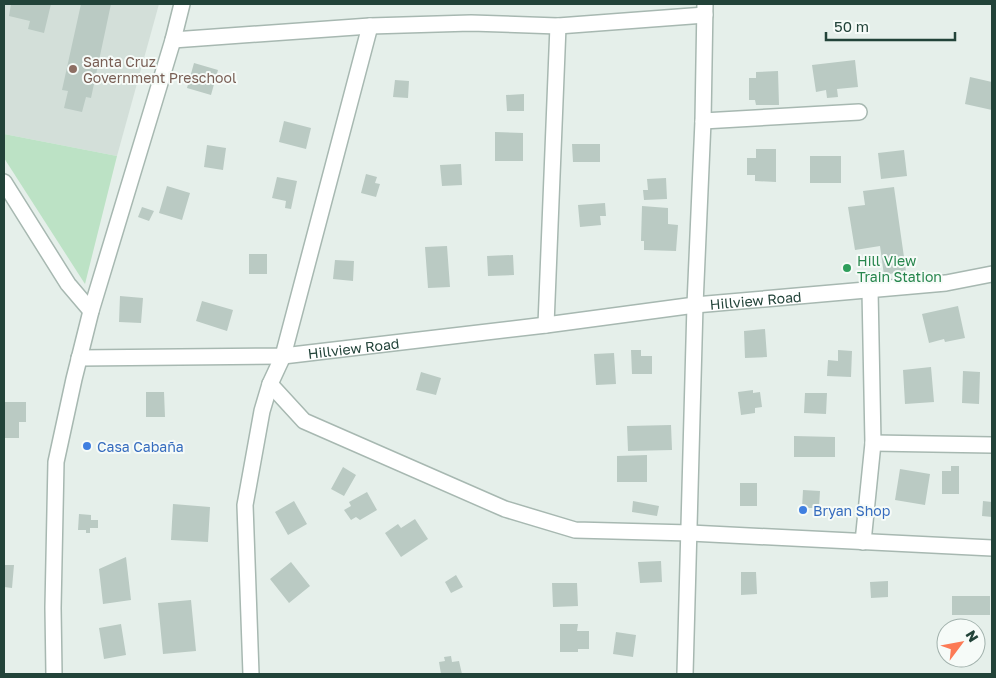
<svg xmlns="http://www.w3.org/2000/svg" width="996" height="678" font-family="'Golos Text',sans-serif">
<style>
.built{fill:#d3dfd9}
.green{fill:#bce2c5}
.building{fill:#bacac3}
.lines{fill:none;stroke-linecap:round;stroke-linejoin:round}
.minor-casing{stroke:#a7b8b1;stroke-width:18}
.minor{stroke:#fff;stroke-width:15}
.education-dot{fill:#8d6e63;stroke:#f6fbf8;stroke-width:2}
.leisure-dot{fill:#2e9e5b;stroke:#f6fbf8;stroke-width:2}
.shop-dot{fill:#3f7fe0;stroke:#f6fbf8;stroke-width:2}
.labels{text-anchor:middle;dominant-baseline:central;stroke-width:4;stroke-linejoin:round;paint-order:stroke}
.education-label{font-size:14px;fill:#785e54;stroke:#f6fbf8;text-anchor:start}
.leisure-label{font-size:14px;fill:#27864d;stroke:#f6fbf8;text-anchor:start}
.street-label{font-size:14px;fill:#224339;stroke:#f6fbf8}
.shop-label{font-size:14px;fill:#366cbe;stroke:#f6fbf8;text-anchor:start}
</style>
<rect width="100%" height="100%" fill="#e5efea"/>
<path class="built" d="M4,4H159L117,156L4,134Z"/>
<path class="green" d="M4,134L117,156L85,284L4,158Z"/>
<path class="building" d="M11,4H51L44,33L28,29L30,21L9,16Z
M81,4H111L91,98L86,97L82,112L64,108L68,91L62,90Z
M855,60L858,87L837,89L838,97L827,98L826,90L816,92L812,65Z
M194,63L218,70L211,95L187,88Z
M778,71L779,105H756L755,100H749V78H756V72Z
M970,77L992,82V110L965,104Z
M395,80L409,81L408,98L393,97Z
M524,94V111H507L506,95Z
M284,121L311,128L306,149L279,142Z
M495,132L523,133V161H495Z
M572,144H600V162H573Z
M207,145L226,148L223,170L204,167Z
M756,149H776V182L755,181V175H747V158H756Z
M904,150L907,176L881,179L878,153Z
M810,156H841V183H810Z
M461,164L462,185L442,186L440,165Z
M366,174L377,177L375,183L380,184L376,197L361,193Z
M277,177L297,181L291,209L285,208L286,201L272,198Z
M666,178L667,199L644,200L643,190H648L647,179Z
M167,186L190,193L182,220L159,213Z
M894,187L906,271L884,275L880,246L855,250L848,207L865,205L863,191Z
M605,203L606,216H600L601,225L580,227L578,205Z
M642,206L668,208V224L678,225L676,251L644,250V241H641Z
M142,207L154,211L149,221L138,217Z
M447,246L450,287L428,288L425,247Z
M249,254H267V274H249Z
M513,255L514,275L488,276L487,256Z
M335,260L354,261L353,281L333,279Z
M120,296L143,298L141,323L119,322Z
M202,301L233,310L227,331L196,321Z
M958,306L965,338L945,342L944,339L929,343L922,314Z
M765,329L767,357L745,358L744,331Z
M631,350H641V356H652V374H632Z
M838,350L852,351L851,377L827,376L828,360L838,361Z
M614,353L616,384L596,385L594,354Z
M931,367L934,402L905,404L903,370Z
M963,371L980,372L979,404L962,403Z
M421,372L441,378L436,395L416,390Z
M753,390V393L760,392L762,407L755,408V413L741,415L738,392Z
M146,392H164L165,417H146Z
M805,393H827L826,414L804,413Z
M4,402H26V422H19V438H4Z
M671,425L672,450L628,451L627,426Z
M794,436L835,437V457H794Z
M647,455V482H617V456Z
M951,466H959V494H942V471H951Z
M343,467L356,475L344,496L331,489Z
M900,469L930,474L925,505L895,500Z
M740,483H757V506H740Z
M803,490L820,491L819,508H802Z
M367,492L377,510L360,520L356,517L351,520L344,510L351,506L349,502Z
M294,501L307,524L288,535L275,512Z
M633,501L659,506L657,516L632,512Z
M983,501L992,502V517L982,516Z
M173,504L210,507L208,542L171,540Z
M79,514L91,515V520H98V528H90V533H86V530H78Z
M415,519L428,539L401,557L385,533L398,524L401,528Z
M126,557L131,600L103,604L99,569Z
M661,561L662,582L640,583L638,562Z
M291,562L310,586L289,603L270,579Z
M4,565H14L12,588L4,587Z
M741,572H756L757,594L741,595Z
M456,575L463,587L451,593L445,582Z
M888,581V597L871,598L870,582Z
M552,583H577L578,606L553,607Z
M952,596H990V615H952Z
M191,600L196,651L163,654L158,603Z
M121,624L126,655L104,659L99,628Z
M560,624H578L577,631H589V649H578V652H560Z
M616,632L636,635L633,657L613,654Z
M451,656L452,662L459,661L462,674H441L439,662L445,661L444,657Z"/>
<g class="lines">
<defs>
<g id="minor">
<path d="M173,40L370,26L471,23L558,26L705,15"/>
<path d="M703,121L859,112"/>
<path d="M4,182L68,284L91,311"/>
<path d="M546,325L558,26"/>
<path id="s1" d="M79,358L283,356L546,325L695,305L946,283L992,274"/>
<path d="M270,384L304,421L505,509L575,530L690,533L992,548"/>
<path d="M873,443L992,445"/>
<path d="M863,542L873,443L870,290"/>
<path d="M54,674L53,608L56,462L74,379L91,311L173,40L182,4"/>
<path d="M251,674L245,505L262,411L270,384L283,356L370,26"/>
<path d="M685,674L695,305L703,121L705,4"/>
</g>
</defs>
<use href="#minor" class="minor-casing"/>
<use href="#minor" class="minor"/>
</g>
<circle class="education-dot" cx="73" cy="69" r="5"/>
<circle class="leisure-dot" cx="847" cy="268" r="5"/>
<g class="shop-dot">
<circle cx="87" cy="446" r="5"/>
<circle cx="803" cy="510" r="5"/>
</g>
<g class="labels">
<g class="education-label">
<text x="83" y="61">Santa Cruz<tspan x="83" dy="16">Government Preschool</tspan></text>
</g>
<g class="leisure-label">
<text x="857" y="260">Hill View<tspan x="857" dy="16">Train Station</tspan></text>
</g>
<g class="street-label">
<text stroke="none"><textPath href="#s1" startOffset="680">Hillview Road</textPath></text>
<text stroke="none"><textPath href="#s1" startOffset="275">Hillview Road</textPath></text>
</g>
<g class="shop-label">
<text x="97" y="446">Casa Cabaña</text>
<text x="813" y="510">Bryan Shop</text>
</g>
</g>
<rect width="996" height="678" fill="none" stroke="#224339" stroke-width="10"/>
<g transform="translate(961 643) rotate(58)"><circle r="24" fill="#f6fbf8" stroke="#a1b1ac"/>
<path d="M0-4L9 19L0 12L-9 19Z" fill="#fc7a55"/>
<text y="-8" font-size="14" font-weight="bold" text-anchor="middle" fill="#224339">N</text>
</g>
<path d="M826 32v8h129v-8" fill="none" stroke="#224339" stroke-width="2.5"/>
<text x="834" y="32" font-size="15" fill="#224339" stroke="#f6fbf8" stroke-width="4" paint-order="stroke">50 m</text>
</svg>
